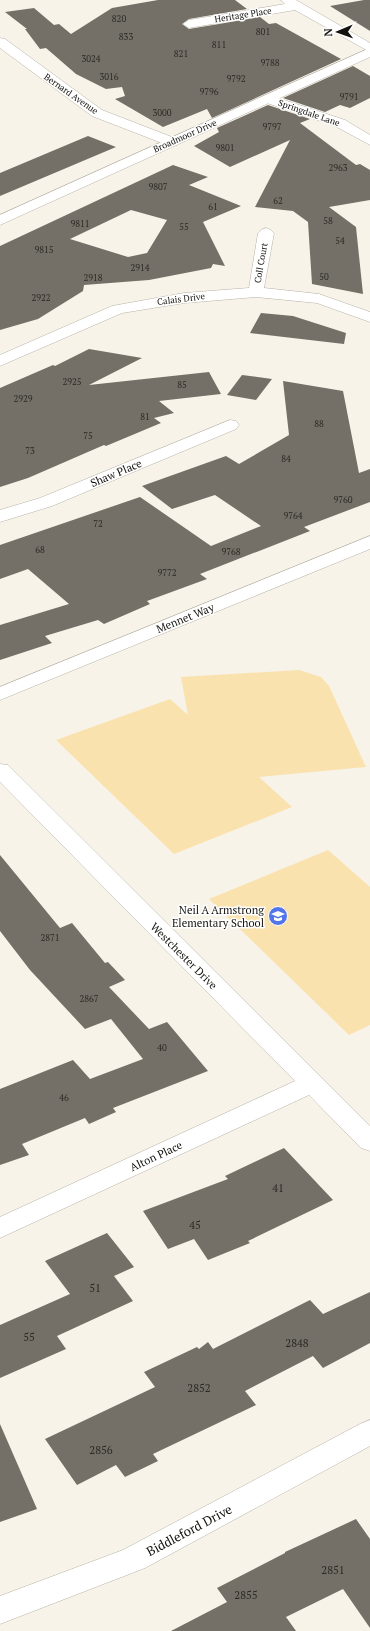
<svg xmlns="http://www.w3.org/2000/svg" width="370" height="1631" font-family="'PT Serif',serif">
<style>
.green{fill:#fae2ae}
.building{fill:#747067;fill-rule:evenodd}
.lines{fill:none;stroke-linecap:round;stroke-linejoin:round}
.minor-casing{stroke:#b7b2a8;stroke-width:1}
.tertiary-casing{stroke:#b7b2a8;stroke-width:1}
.minor{fill:#fff;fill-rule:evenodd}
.tertiary{fill:#fff;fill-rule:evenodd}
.labels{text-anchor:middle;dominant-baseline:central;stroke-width:3;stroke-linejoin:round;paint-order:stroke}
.far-street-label{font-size:9px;fill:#13120e;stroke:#fff}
.number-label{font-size:9px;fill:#2b2a24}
.street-label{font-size:11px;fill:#13120e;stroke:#fff}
.poi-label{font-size:11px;fill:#13120e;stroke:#fff;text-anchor:end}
.near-number-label{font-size:11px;fill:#2b2a24}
.near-street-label{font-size:13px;fill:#13120e;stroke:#fff}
</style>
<rect width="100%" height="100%" fill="#f8f3e8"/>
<path class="green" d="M299,670L321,677L329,686L366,767L259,777L292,807L174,854L56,740L170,699L188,715L181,677Z
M328,850L370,887V1025L349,1035L209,899Z"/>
<path class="building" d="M158,0H235L247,9L189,19L182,24L189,29L260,17L269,24L276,23L341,59L212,118L207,109L163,127L115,99L125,96L122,87L106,89L76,74L46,48L40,49L25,29H27L5,12L34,8L54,25L59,24L71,34L112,8Z
M364,0H370V31L330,6Z
M353,66L370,76V98L350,108L340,105L325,112L283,98Z
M268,105L310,119L300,123L356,165L360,164L370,170V200L329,207L356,227L363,294L312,284L308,222L293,211L255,207L290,140L230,167L194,146L219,132L217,128Z
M88,136L116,147L0,196V173Z
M173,165L208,177L189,185L241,206L203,222L225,266L213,264L211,268L149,280L84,285L83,291L38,319L0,330V246ZM131,210L167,220L147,253L128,257L70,239Z
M261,313L293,316L346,333L344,344L250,333Z
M89,349L142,358L89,385L209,372L221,394L159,401L174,413L154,418L161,423L106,446L104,445L28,478L0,487V388L53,365L55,366Z
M242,375L272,379L256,400L227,395Z
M283,381L343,391L359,473L370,469V502L304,527L310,531L200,574L207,579L147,601L150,604L104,624L98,620L45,636L52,643L0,660V625L69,604L28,569L0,579V545L140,497L211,546L261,526L215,495L172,509L142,486L226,456L239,464L289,435Z
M0,855L60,928L72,923L105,963L108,962L125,980L109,987L149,1029L167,1022L208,1071L113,1108L116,1112L89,1124L85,1118L22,1144L29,1155L0,1165V1089L73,1060L90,1079L143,1059L111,1019L85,1029L30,970L0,931Z
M284,1148L333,1200L248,1241L250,1243L208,1260L194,1239L168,1249L143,1211L228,1179L225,1176Z
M107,1233L134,1267L114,1276L133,1301L57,1336L66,1349L0,1378V1325L70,1294L45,1261Z
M370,1292V1343L323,1368L313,1356L245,1391L256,1405L153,1454L158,1461L125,1477L116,1465L77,1485L45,1439L155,1387L144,1372L197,1347L199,1349L208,1342L213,1349L310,1300L323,1314Z
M0,1424L37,1509L0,1522Z
M356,1519L370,1539V1628L343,1589L286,1617L296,1631H171L227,1602L217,1588L285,1553V1552Z"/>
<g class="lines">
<defs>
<path id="minor" d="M281,0H296L370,43V52L295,10L189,28L183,24L189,20L285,4Z
M0,38L5,39L102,110L177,139L179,142L177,145H167L92,116L0,48Z
M269,95L345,120L370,135V145L335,126L264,102L262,99L264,96Z
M266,228L271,230L274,233L264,288L319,294L370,312V322L317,303L256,297L184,303L122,313L0,366V355L112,306L184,293L249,288L258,233L261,230Z
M230,420L236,421L239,425L236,429L52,506L0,522V510L40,498Z
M370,536V549L0,700V687Z
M0,764L8,765L370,1126V1151L361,1148L309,1095L0,1238V1217L295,1081L0,782Z
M370,1420V1446L145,1568L0,1624V1596L123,1550L360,1424Z"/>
<path id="tertiary" d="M370,48V57L0,225V215Z"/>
</defs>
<use href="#minor" class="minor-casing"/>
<use href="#tertiary" class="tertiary-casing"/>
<use href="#minor" class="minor"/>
<use href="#tertiary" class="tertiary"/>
</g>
<defs>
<symbol id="school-disc" viewBox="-11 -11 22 22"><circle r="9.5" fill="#5275ea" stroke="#fff"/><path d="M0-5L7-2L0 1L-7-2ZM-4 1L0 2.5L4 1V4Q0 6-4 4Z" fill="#fff"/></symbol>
</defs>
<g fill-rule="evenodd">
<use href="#school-disc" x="267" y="905" width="22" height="22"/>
</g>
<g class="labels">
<g class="far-street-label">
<text transform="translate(243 15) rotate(-9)">Heritage Place</text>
<text transform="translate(71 94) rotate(35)">Bernard Avenue</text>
<text transform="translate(309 113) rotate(19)">Springdale Lane</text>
<text transform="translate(185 136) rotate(-24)">Broadmoor Drive</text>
<text transform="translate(261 263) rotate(-80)">Coll Court</text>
<text transform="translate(181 299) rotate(-7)">Calais Drive</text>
</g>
<g class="number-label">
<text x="119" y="19">820</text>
<text x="263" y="32">801</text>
<text x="126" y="37">833</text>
<text x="219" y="45">811</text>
<text x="181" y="54">821</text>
<text x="91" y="59">3024</text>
<text x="270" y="63">9788</text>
<text x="109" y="77">3016</text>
<text x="236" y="79">9792</text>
<text x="209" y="92">9796</text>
<text x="349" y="97">9791</text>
<text x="162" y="113">3000</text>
<text x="272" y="127">9797</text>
<text x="225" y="148">9801</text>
<text x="338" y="168">2963</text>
<text x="158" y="187">9807</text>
<text x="278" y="201">62</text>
<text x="213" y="207">61</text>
<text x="328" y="221">58</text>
<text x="80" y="224">9811</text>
<text x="184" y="227">55</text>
<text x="340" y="241">54</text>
<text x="44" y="250">9815</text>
<text x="140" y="268">2914</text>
<text x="324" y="277">50</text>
<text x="93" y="278">2918</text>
<text x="41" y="298">2922</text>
<text x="72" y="382">2925</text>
<text x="182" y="385">85</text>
<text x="23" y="399">2929</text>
<text x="145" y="417">81</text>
<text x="319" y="424">88</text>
<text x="88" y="436">75</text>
<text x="30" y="451">73</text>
<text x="286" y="459">84</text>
<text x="343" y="500">9760</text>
<text x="293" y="516">9764</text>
<text x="98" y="524">72</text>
<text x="40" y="550">68</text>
<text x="231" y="552">9768</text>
<text x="167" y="573">9772</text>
<text x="50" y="938">2871</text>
<text x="89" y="999">2867</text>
<text x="162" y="1048">40</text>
<text x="64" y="1098">46</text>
</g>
<g class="street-label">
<text transform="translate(116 473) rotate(-23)">Shaw Place</text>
<text transform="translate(185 618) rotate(-22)">Mennet Way</text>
<text transform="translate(184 956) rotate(45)">Westchester Drive</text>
<text transform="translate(156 1156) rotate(-25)">Alton Place</text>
</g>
<g class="poi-label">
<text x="264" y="910">Neil A Armstrong<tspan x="264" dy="13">Elementary School</tspan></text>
</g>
<g class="near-number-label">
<text x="278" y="1188">41</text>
<text x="195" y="1225">45</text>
<text x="95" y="1288">51</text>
<text x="29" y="1337">55</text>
<text x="297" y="1343">2848</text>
<text x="199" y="1388">2852</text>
<text x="101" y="1450">2856</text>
<text x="333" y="1570">2851</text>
<text x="246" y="1595">2855</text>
</g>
<g class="near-street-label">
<text transform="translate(189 1530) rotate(-28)">Biddleford Drive</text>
</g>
</g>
<g transform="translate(338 32) rotate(268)" stroke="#ffffff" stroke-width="3" paint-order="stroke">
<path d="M0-3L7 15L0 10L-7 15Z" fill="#13120e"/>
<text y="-6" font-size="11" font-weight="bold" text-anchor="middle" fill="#13120e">N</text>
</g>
</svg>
